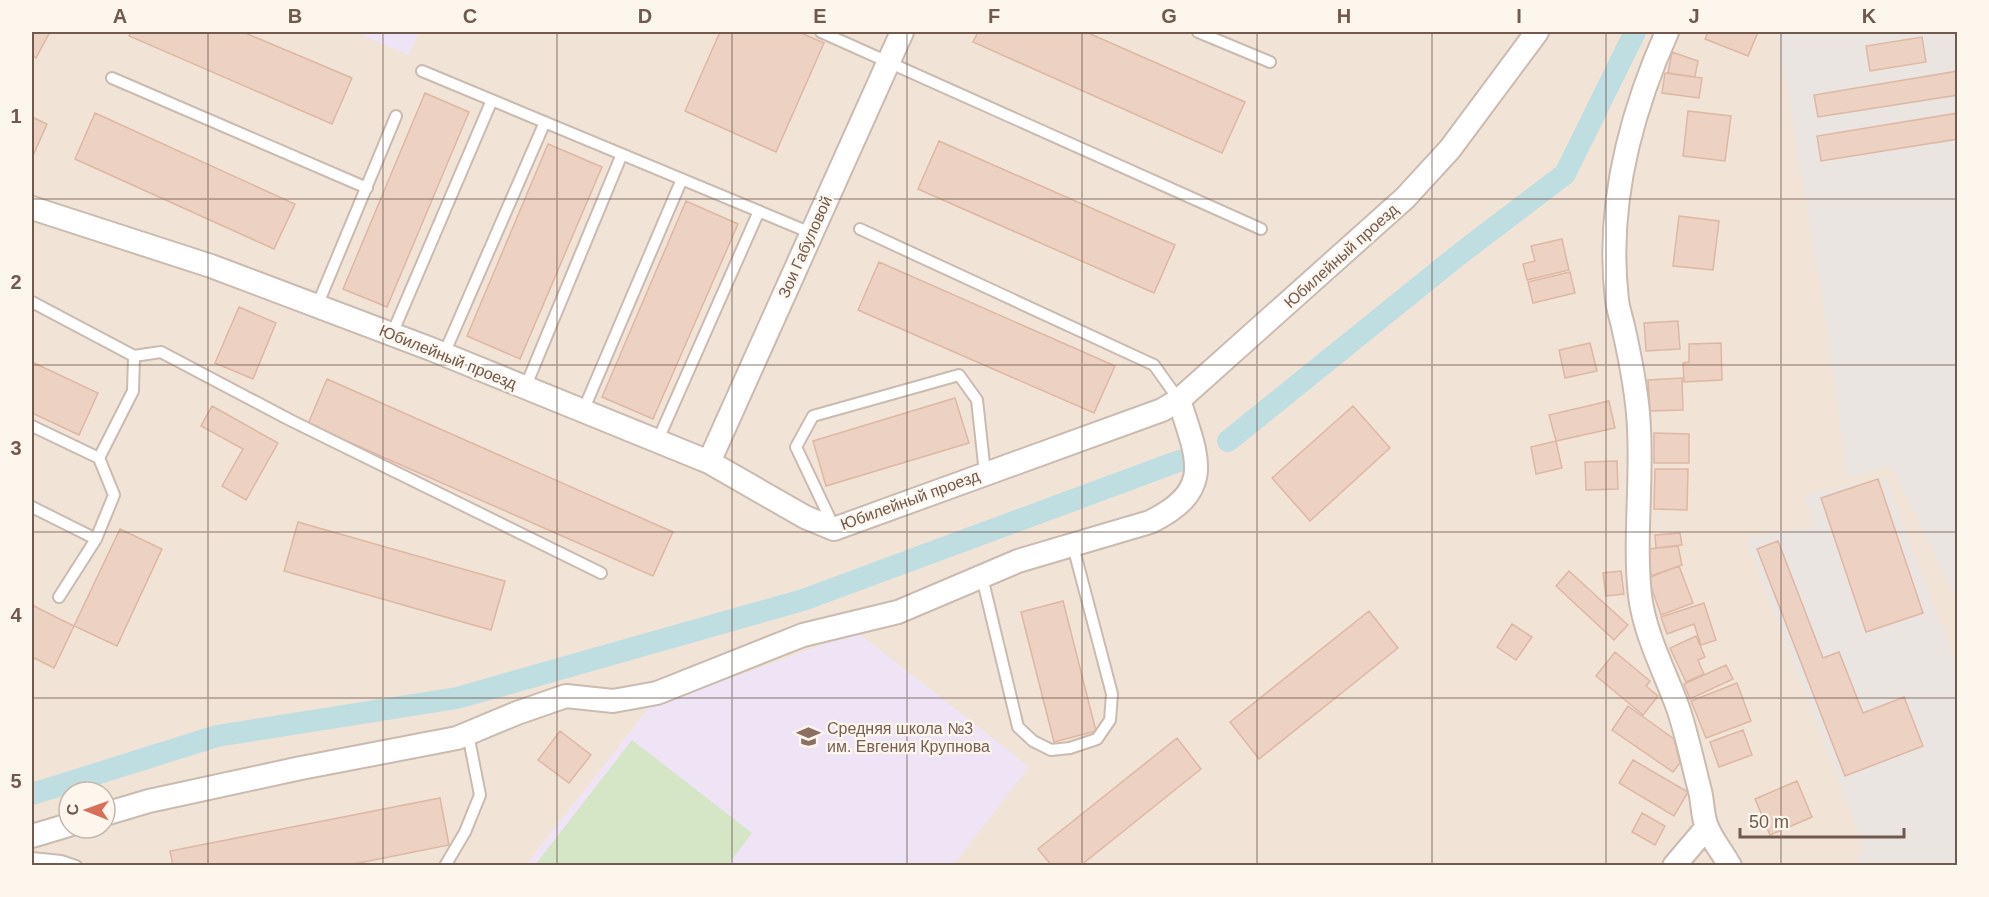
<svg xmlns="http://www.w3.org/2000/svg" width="1989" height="897" font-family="Helvetica,sans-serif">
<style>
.residential{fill:#f1e4d7;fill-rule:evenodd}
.industrial{fill:#ebe5e1}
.education{fill:#efe4f6}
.green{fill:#d5e6c7}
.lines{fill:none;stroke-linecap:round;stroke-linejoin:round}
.canal{stroke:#bedee2;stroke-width:22}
.building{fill:#edd1c2;stroke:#deb7a4;stroke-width:1.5}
.service-casing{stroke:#cbbaaf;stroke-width:14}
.minor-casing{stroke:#cbbaaf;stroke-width:26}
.service{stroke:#fff;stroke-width:10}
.minor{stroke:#fff;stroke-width:22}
.grid{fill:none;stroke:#71594e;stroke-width:1.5;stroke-opacity:0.55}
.labels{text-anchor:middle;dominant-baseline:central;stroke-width:4.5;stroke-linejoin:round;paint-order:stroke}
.street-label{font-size:16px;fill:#71594e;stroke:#fdf6ed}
.education-label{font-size:16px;fill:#785e54;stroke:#fdf6ed;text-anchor:start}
.neatline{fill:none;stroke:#71594e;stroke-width:2}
.grid-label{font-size:20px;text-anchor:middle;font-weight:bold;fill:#71594e}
</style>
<rect width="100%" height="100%" fill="#faf2e7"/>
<path class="residential" d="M32,32H1957V865H32ZM69,792H105V828H69Z"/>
<path class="industrial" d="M1778,32H1957V600L1891,465L1847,479L1829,340Z
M1886,478L1957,668V865H1853L1865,849L1749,548V536L1815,528L1804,495Z"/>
<path class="education" d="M355,32H419L409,55Z
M857,632L1029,767L953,865L525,866L649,708Z"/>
<path class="green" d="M632,740L752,833L728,865H535Z"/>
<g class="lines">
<path class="canal" d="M1228,441L1461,253L1565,174L1635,32
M32,794L217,736L457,698L803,600L1179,461"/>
</g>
<path class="building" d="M32,32H50L36,58L32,55Z
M131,32H243L352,78L332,124L129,36Z
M720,32H799L824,43L776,152L685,111Z
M978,32H1086L1245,102L1222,153L973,42Z
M1708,32H1758L1748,56L1705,39Z
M1922,37L1926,62L1870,71L1866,46Z
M1672,52L1698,61L1695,77L1668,73Z
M1958,71V95L1818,117L1814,95Z
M1665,73L1702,78L1699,98L1662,93Z
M425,93L469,112L387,307L343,289Z
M1688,111L1731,116L1725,161L1683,156Z
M95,113L295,204L274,249L75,159Z
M1958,113V139L1821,161L1817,136Z
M32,117L47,124L32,158Z
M939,141L1175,245L1154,293L918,189Z
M548,144L602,167L520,359L467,336Z
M686,201L738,224L653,419L602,397Z
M1679,216L1719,221L1713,270L1673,266Z
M1562,239L1569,270L1527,280L1523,264L1535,261L1531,246Z
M879,262L1115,366L1094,413L858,310Z
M1570,272L1575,293L1533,303L1528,282Z
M239,307L276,323L253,379L215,363Z
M1678,321L1680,349L1646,351L1644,323Z
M1590,343L1597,371L1565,378L1559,350Z
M1721,343L1722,380L1684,382L1683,363L1689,362V344Z
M32,362L98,393L79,435L32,413Z
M1682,378L1683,410L1650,411L1648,380Z
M327,379L673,532L653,576L308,424Z
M955,398L969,443L826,486L813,441Z
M1609,401L1615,428L1556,441L1549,415Z
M212,406L278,443L246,500L222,486L243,449L201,426Z
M1353,406L1390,448L1310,521L1272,478Z
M1654,433L1689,434V463H1654Z
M1556,441L1562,468L1536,474L1531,447Z
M1617,461L1618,489L1586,490L1585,462Z
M1655,469H1688L1687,510L1654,509Z
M1878,479L1923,613L1866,632L1821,498Z
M298,522L505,581L491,630L284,571Z
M120,529L162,549L117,646L74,626Z
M1680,533L1682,545L1656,548L1655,535Z
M1778,541L1823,658L1839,652L1863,713L1904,697L1923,746L1845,776L1757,549Z
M1678,546L1682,565L1651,576L1648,549Z
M1679,566L1693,603L1661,615L1648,578Z
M1569,571L1628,625L1614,640L1556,586Z
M1621,571L1624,594L1606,596L1603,573Z
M1063,601L1096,731L1054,742L1021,612Z
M1704,603L1716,640L1701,645L1694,624L1667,634L1661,617Z
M32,605L74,626L54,668L32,657Z
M1369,611L1398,648L1259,759L1230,722Z
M1512,624L1532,637L1516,660L1497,647Z
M1696,636L1705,657L1698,660L1704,674L1686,682L1670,648Z
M1615,652L1650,681L1646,686L1658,696L1643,715L1596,676Z
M1726,665L1733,679L1690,699L1684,684Z
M1737,683L1751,721L1706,738L1691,701Z
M1628,706L1674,739L1680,763L1673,772L1612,730Z
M1743,730L1752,755L1719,767L1710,742Z
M560,731L591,755L569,783L538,760Z
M1177,738L1201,769L1080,866H1052L1038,849Z
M1633,760L1688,792L1674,816L1619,783Z
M1797,781L1812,817L1770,835L1755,799Z
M440,798L449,845L344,866H173L170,851Z
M1642,813L1665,826L1655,845L1632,832Z"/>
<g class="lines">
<defs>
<path id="service" d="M821,32L1261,229
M1198,32L1270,62
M422,71L811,233
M112,78L367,188
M860,229L1154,365L1179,400
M32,302L134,356L133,391L99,458L114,495L96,539L59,597
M317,306L396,116
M392,334L492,100
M444,354L545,122
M134,356L161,352L290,420L601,573
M525,388L622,154
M583,411L682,179
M32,426L99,458
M657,442L759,211
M32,507L96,539
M833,525L796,447L813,416L959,375L977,400L985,473
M982,577L1018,727L1033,741L1051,750L1070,748L1097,739L1110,720L1112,694L1073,546
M32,858L61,861L76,866
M445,866L465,832L480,795L468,734"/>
<path id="minor" d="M1667,32C1630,115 1606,208 1617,300C1618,309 1621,317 1623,326C1630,357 1638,398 1639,429C1642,485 1634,541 1640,596C1645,635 1665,672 1678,708C1687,735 1693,764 1700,791C1703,802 1702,816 1707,827C1712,840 1723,853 1730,866
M32,208L211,266L431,349L709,462L805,517L834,529L1162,410L1179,400L1405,198L1450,149L1537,32
M709,462L902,32
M105,814L149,801L301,768L457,738L517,713L566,696L613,701L657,693L803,635L898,612L1018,561L1150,522C1216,490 1197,457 1179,400
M32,836L69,825
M1674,866L1707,827"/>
</defs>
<use href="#service" class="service-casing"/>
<use href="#minor" class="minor-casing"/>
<use href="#service" class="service"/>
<use href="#minor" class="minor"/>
</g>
<path class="grid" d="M208,32V866M383,32V866M557,32V866M732,32V866M907,32V866M1082,32V866M1257,32V866M1432,32V866M1606,32V866M1781,32V866M32,199H1958M32,365H1958M32,532H1958M32,698H1958"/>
<defs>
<symbol id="school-bare" viewBox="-9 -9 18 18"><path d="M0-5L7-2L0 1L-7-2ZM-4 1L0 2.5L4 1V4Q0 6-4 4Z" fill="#8d6e63" stroke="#fdf6ed" stroke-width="2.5" paint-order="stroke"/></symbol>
</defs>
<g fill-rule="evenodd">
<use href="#school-bare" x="792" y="720" width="33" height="33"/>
</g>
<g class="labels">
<g class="street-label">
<text transform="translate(805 247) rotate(-66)">Зои Габуловой</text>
<text transform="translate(1341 256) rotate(-42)">Юбилейный проезд</text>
<text transform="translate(448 357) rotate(22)">Юбилейный проезд</text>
<text transform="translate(910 500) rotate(-20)">Юбилейный проезд</text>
</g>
<g class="education-label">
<text x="827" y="728">Средняя школа №3<tspan x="827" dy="18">им. Евгения Крупнова</tspan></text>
</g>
</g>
<rect width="1989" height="897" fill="none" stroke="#fdf6ed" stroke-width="66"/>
<g transform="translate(87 810) rotate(271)"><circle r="28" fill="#fdf6ed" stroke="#c5b7ad" stroke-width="1.5"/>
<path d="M0-4.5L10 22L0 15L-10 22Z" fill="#d76f59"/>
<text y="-9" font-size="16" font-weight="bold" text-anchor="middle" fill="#71594e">С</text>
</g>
<path d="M1740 828v9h164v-9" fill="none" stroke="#71594e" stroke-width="3"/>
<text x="1749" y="828" font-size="18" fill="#71594e" stroke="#fdf6ed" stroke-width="4.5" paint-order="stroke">50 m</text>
<rect x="33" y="33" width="1923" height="831" class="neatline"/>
<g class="grid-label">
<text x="120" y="23">A</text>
<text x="295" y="23">B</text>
<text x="470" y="23">C</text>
<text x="645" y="23">D</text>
<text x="820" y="23">E</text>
<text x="994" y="23">F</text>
<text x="1169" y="23">G</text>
<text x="1344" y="23">H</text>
<text x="1519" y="23">I</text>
<text x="1694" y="23">J</text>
<text x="1869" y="23">K</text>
<text x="16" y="123">1</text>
<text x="16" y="289">2</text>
<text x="16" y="455">3</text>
<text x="16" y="622">4</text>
<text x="16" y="788">5</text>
</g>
</svg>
